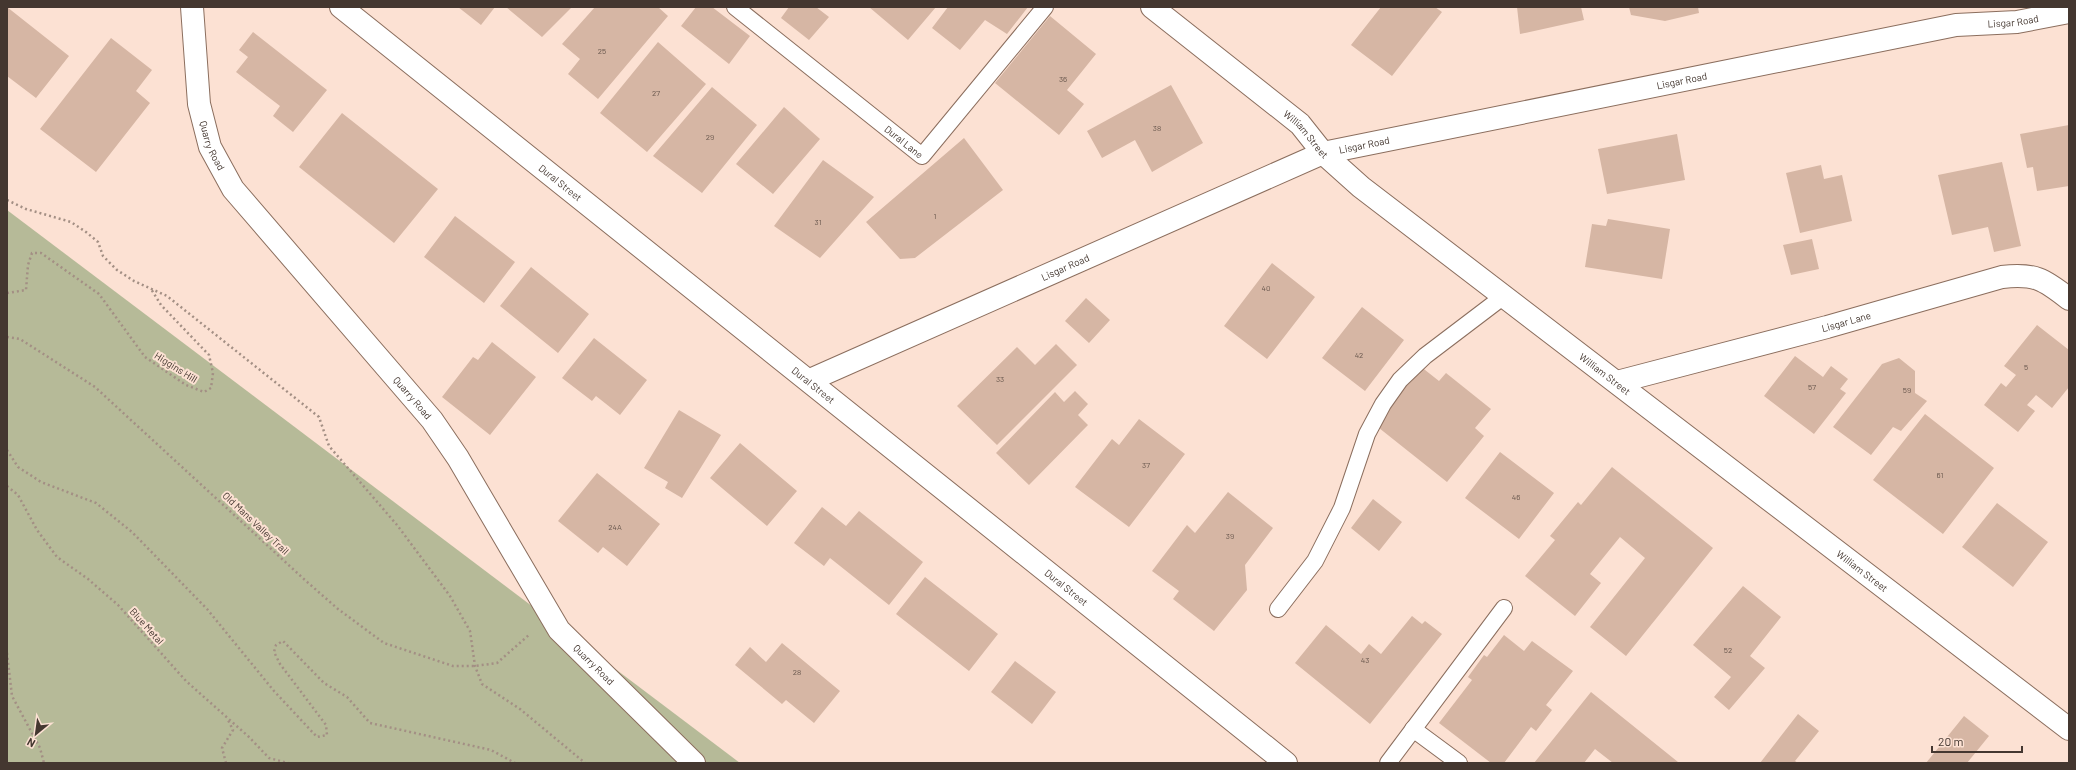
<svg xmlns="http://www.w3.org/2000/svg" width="2076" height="770" font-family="Barlow,sans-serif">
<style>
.forest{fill:#b6ba98}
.building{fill:#d6b6a4}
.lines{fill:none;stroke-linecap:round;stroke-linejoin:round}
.lane-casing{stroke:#8b6e5e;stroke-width:18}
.street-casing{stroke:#8b6e5e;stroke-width:24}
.path{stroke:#a38f84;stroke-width:2.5;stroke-dasharray:2 3;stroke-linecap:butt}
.lane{stroke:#fff;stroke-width:16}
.street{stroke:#fff;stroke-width:22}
.labels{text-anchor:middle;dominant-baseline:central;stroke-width:4;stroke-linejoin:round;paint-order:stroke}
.number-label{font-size:8px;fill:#68574d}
.street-label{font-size:10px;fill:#443730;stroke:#fce1d3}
</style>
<rect width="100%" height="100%" fill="#fce1d3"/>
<path class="forest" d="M7,210L740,763H7Z"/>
<path class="building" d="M7,7L69,56L36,98L7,76Z
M458,7H495L481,25Z
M506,7H572L542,37Z
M595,7H658L668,16L598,99L568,74L580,59L562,44Z
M696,7H712L750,36L729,64L681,26Z
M789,7H816L829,17L809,40L781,18Z
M869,7H936L908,40Z
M948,7H1028L1007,34L985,20L960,50L932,28Z
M1381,7H1435L1442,12L1392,76L1351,45Z
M1517,7H1581L1584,20L1520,34Z
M1629,7H1698L1699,13L1665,21L1631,15Z
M1050,16L1096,54L1067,90L1084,104L1059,135L995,83Z
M253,32L327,90L293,132L273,116L280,106L236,72L248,57L239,50Z
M111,38L152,70L136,91L150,103L96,172L40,129Z
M658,42L706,84L647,152L600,113Z
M1171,85L1203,143L1152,172L1135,140L1102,158L1087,131Z
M712,87L757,125L702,193L653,156Z
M784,107L820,139L773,194L736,164Z
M342,113L438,189L394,243L299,167Z
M2069,125V186L2037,191L2033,167L2027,168L2020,134Z
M1677,134L1685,180L1607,194L1598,149Z
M964,138L1003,190L915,258L900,259L866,222Z
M823,160L874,197L820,258L774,226Z
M2002,162L2021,246L1994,252L1988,227L1952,235L1938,175Z
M1821,165L1824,179L1842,175L1852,221L1800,233L1786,173Z
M455,216L515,262L484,303L424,257Z
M1608,219L1670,229L1662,279L1585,267L1592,224L1606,226Z
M1812,239L1819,269L1791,275L1783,245Z
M1272,263L1315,297L1267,359L1224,326Z
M531,267L589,314L558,353L500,306Z
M1086,298L1110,320L1089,343L1065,321Z
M1362,307L1404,340L1365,391L1322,358Z
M2037,325L2069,350V387L2052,408L2036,395L2027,405L2035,411L2018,432L1984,405L2001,383L2006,387L2016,375L2004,366Z
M594,338L647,380L620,415L596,396L592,401L562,378Z
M492,342L536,377L490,435L442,397L473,357L478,360Z
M1056,344L1077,365L997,445L957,406L1017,347L1035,365Z
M1795,356L1823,377L1831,366L1848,379L1840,389L1846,393L1814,434L1764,396Z
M1899,358L1915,371V393L1927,401L1901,431L1893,427L1871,455L1833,427L1882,364Z
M1420,366L1439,381L1446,373L1491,409L1475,428L1484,436L1447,482L1374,424Z
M1075,391L1088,404L1078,415L1088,425L1029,485L996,453L1055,392L1064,402Z
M679,410L721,435L682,498L665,488L668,482L644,468Z
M1925,414L1994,468L1943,534L1873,480Z
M1139,419L1185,454L1129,527L1075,487L1112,439L1119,445Z
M740,443L797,491L767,526L710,478Z
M1500,452L1554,493L1519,539L1465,498Z
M1612,467L1713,548L1626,656L1590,627L1645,558L1620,537L1590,574L1601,583L1575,616L1525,576L1555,540L1550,536L1578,502L1581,505Z
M597,473L660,524L627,566L603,547L598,553L558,521Z
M1228,492L1273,528L1245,565L1247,590L1214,631L1173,599L1179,591L1152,571L1187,525L1195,533Z
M1373,499L1402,522L1379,551L1351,528Z
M1997,503L2048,542L2013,587L1962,547Z
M822,507L846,526L859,511L923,562L889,605L830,558L824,566L794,543Z
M925,577L998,634L969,671L896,614Z
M1743,586L1781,617L1750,656L1765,668L1729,710L1714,697L1731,677L1693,645Z
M1412,616L1422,624L1425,621L1442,634L1370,724L1295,663L1326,625L1361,654L1369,644L1381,654Z
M1504,635L1524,651L1532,641L1573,671L1546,705L1552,710L1536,731L1531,727L1504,763H1491L1439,723L1472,680L1468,677L1484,655L1487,657Z
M782,643L840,691L814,723L786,700L782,704L735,665L750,647L766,662Z
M1015,661L1056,692L1032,724L991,692Z
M1591,692L1678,762L1677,763H1613L1595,749L1584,763H1534Z
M1798,714L1819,731L1795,761L1798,763H1760Z
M1964,716L1989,736L1967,763H1926Z"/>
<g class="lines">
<defs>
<g id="lane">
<path id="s1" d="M735,7L922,156L1045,7"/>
<path d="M1278,609L1315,561L1342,508L1367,434L1383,404L1400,380L1425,356L1504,296"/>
<path d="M1413,729L1459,763"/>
<path d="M1388,763L1504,608"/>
</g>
<g id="street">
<path id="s2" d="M192,7L199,104L210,147L233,189L432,420L458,458L559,630L694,763"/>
<path id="s3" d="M341,7L1286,763"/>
<path id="s4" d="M1152,7L1300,124L1323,153L1361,187L2069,729"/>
<path id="s5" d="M810,380L1323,153L1956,25L2017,22L2069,12"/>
<path id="s6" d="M1617,382L1827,327L2002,277C2034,273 2044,279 2069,299"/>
</g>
</defs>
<use href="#lane" class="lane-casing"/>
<use href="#street" class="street-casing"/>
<path class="path" d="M7,200L26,209L71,222L86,232L98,242L103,256L117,270L134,281L167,296L319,417L329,446L397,525L450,596L470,631L475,666L482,684L520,709L585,763
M7,293L26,290L28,265L32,253H41L99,294L145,357L186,385L204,392L211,388L213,373L209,355L161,305L151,289
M7,337L20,339L95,387L306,581L338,609L384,643L453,666H475L497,663L530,634
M7,450L18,467L41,482L96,503L132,532L207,609L274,691L317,737L327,735L326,725L280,664L274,652L276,645L283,641L324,683L347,697L370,723L491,750L515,763
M7,486L18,495L37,530L57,557L88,579L118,605L186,681L249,737L269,758L288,763
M7,653L12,696L40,748L44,763
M226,763L222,748L233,730L228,720"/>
<use href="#lane" class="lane"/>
<use href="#street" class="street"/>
</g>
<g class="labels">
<g class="number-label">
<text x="602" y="51">25</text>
<text x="1063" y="79">36</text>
<text x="656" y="93">27</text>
<text x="1157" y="128">38</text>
<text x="710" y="137">29</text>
<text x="935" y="216">1</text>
<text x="818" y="222">31</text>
<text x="1266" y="288">40</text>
<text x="1359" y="355">42</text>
<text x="2026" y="367">5</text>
<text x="1000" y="379">33</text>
<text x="1812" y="387">57</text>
<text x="1907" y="390">59</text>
<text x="1146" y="465">37</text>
<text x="1940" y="475">61</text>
<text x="1516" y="497">46</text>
<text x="615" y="527">24A</text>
<text x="1230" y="536">39</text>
<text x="1728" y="650">52</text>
<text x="1365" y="660">43</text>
<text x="797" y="672">28</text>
</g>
<g class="street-label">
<text stroke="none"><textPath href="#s5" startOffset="1264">Lisgar Road</textPath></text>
<text stroke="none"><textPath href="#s5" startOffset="927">Lisgar Road</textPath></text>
<text stroke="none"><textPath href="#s4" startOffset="200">William Street</textPath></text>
<text stroke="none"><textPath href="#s1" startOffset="216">Dural Lane</textPath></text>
<text stroke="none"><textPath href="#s5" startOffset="603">Lisgar Road</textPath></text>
<text stroke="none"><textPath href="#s2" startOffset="141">Quarry Road</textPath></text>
<text stroke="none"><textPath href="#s3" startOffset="281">Dural Street</textPath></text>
<text stroke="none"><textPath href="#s5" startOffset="279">Lisgar Road</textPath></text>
<text stroke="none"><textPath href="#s6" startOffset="237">Lisgar Lane</textPath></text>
<text transform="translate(176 367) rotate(32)">Higgins Hill</text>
<text stroke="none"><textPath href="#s4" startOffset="584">William Street</textPath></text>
<text stroke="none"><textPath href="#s3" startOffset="605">Dural Street</textPath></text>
<text stroke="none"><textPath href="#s2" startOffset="465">Quarry Road</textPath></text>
<text transform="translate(256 523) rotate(43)">Old Mans Valley Trail</text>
<text stroke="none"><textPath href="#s4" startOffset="908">William Street</textPath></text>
<text stroke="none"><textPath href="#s3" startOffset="929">Dural Street</textPath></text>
<text transform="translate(147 626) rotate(48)">Blue Metal</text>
<text stroke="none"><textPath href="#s2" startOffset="789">Quarry Road</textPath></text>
</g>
</g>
<rect width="2076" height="770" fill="none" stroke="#443730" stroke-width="16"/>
<g transform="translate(36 734) rotate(209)" stroke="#fce1d3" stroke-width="3" paint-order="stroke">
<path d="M0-3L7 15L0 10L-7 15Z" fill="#443730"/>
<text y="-6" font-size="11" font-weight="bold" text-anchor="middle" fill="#443730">N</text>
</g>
<path d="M1932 746v6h90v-6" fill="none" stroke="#443730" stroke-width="2"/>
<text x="1938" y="746" font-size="12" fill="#443730" stroke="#fce1d3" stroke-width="3" paint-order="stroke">20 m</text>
</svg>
